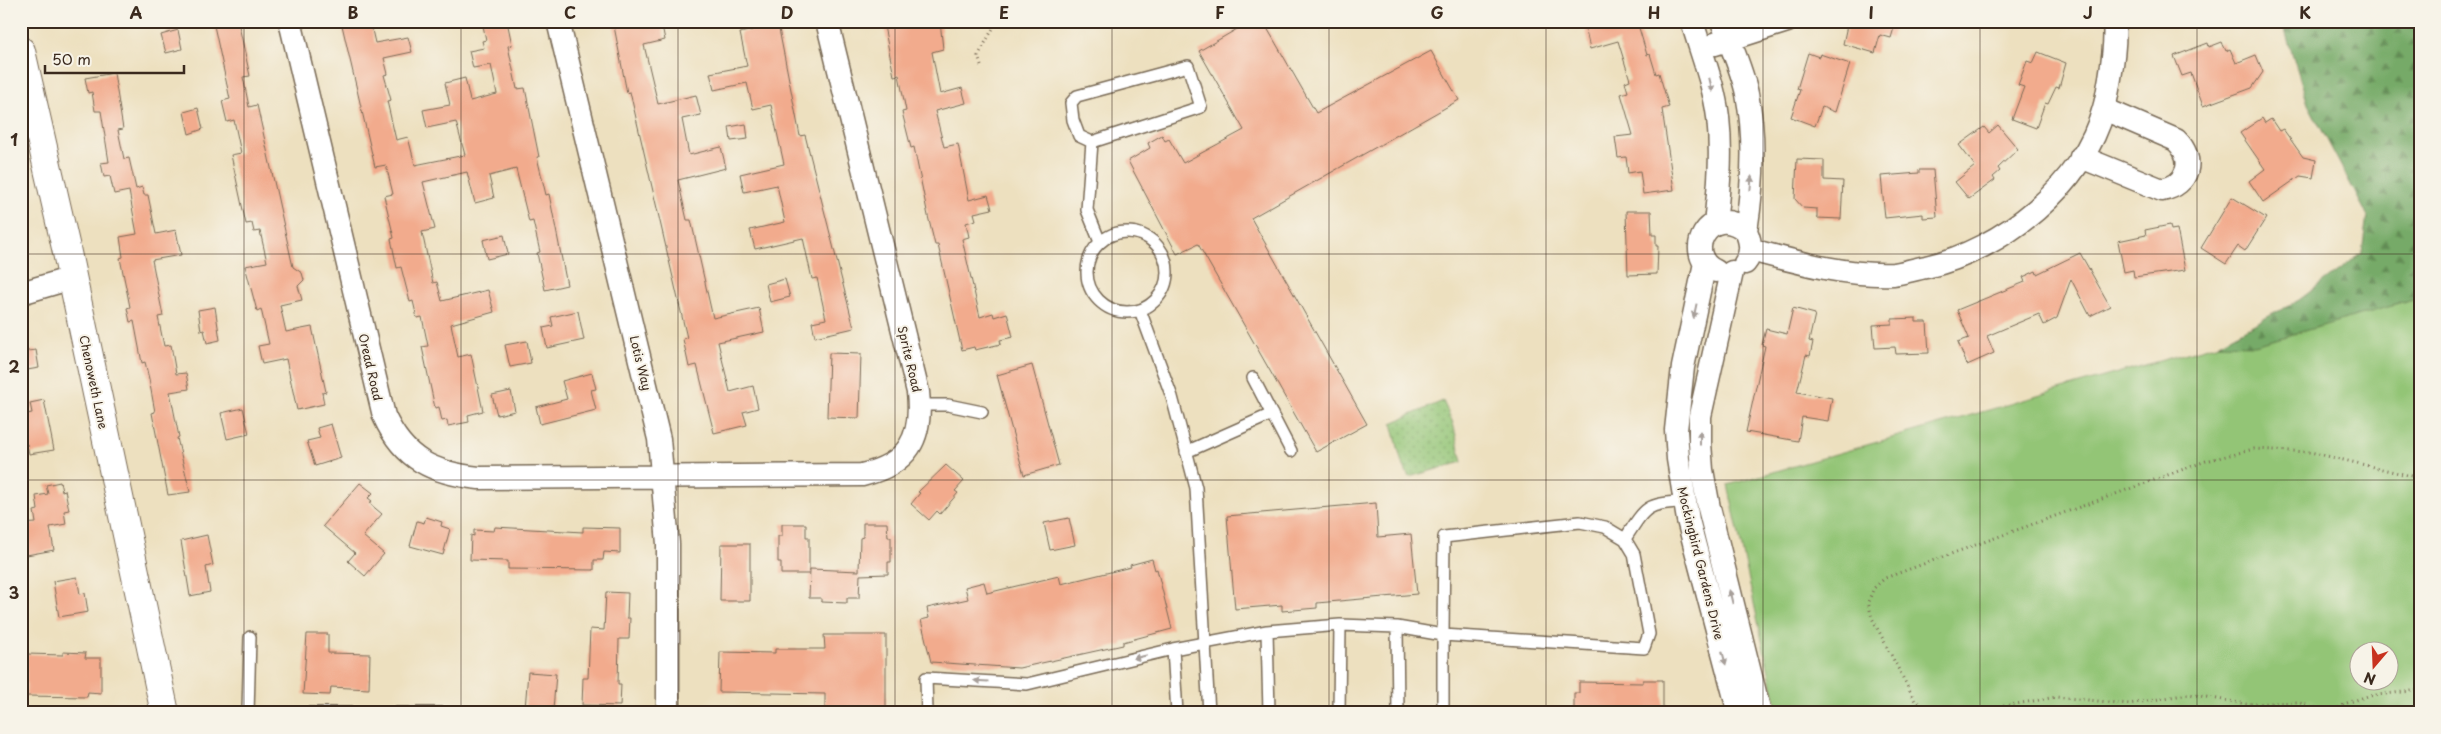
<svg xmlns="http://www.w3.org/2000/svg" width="2441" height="734" font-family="'Playpen Sans',sans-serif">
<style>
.grass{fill:#93c576;stroke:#67784a;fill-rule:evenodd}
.forest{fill:url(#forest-firs);stroke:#586a42}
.park{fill:url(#park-dots);stroke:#67784a}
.building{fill:#f2ab8d}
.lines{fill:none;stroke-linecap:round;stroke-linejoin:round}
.service-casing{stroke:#796a56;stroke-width:14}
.minor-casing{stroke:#796a56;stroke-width:25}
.secondary-casing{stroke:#796a56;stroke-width:30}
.path{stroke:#796a56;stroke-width:3;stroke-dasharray:1 4;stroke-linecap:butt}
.service{stroke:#fff;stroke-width:11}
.minor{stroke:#fff;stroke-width:22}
.secondary{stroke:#fff;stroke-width:28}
.oneway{fill:#a79f9a}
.grid{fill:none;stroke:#3b2a1e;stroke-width:1;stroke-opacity:0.55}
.labels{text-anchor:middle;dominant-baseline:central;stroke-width:4;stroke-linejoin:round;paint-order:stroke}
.street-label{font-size:12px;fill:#3b2a1e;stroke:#f7f3e8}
.neatline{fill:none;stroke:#3b2a1e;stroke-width:2}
.grid-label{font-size:16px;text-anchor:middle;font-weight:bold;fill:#3b2a1e}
</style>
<defs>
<pattern id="forest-firs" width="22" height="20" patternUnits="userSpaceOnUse" patternTransform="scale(1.25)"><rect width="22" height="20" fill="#76aa67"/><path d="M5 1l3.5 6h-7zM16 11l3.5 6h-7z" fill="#628b54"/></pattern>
<pattern id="park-dots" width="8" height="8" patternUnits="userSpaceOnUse" patternTransform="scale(1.25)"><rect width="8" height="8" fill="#93c576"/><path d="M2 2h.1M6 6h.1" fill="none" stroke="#79a060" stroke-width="1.8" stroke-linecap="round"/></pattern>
</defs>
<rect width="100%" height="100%" fill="#f7f3e8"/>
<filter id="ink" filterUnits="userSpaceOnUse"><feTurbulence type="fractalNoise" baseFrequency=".02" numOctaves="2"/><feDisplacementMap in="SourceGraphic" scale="10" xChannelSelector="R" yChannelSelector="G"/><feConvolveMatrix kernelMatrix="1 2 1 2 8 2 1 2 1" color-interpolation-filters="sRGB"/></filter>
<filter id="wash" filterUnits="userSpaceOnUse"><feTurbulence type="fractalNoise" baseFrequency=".0096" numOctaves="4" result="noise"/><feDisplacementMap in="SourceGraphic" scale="20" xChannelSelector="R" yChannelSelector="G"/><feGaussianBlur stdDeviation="1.12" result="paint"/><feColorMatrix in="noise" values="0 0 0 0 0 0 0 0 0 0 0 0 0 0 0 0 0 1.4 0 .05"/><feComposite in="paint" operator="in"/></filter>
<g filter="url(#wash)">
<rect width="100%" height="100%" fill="#ede0bf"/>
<path class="grass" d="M2420,286V713H1778L1728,485ZM2358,652H2388V682H2358Z"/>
<path class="forest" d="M2282,21H2420V298L2255,345L2217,344L2299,300L2362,253L2367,215L2308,104Z"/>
<path class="park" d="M1443,401L1453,423L1462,462L1409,477L1401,460L1392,423Z"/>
<g id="blocks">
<path class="building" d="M213,21H238L250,76L243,77L249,107L257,105L293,267L302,273L304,280L298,286L302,300L280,305L286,332L312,327L326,392L322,393L324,404L297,410L286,359L262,364L258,346L269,344L261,309L257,311L245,266L267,262L260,231L254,232L252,223L246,224L231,155L241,153L234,120L227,122L222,101L230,99Z
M341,21H370L375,43L408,37L412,52L384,58L388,74L384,75L391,100L387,101L396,140L408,137L415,165L465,155L456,122L427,128L423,110L450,105L445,83L465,78L470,101L497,94L491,65L473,68L469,51L484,48L482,41L486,40L482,21H507L512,45L508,46L517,89L525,88L539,157H537L546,195L549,194L567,285L545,290L537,253L540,252L533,221L529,222L516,169L489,176L494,198L475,203L467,172L423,182L435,229L422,232L433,283L437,282L442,301L488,290L494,312L451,324L458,357L471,354L483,411L468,415L469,422L448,426L447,420L442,421L439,407L435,408L422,347L428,346L422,317L417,318L413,301L410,302L401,267L397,268L391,239L394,238L384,196L393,194L386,165L375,167Z
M613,21H661L665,40L644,45L658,104L696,95L701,115L682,119L689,155L721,147L726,168L678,180L687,220H691L713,318L759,308L764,332L718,342L730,392L753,386L758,408L743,412L747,425L714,433L697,365L689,367L683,339L687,338L630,92L627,93Z
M883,21H940L943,49L932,52L940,94L962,88L966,103L935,111L944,147L958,144L969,200L988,195L992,209L974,213L976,220L966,223L969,237L962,239L980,317L993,313L994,317L1007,313L1013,337L1000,340L1001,344L975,350L974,347L962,350L938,245H935L928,216L914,147L911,148L902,112L906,111L899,75L894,76Z
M1251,21H1263L1316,113L1431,51L1459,100L1251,218L1367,424L1316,452L1198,244L1177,254L1128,161L1150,148L1148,143L1162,135L1165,141L1169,139L1183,163L1244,130L1199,51Z
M1584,21H1637L1647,55L1650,54L1656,74L1659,73L1669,107L1662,109L1674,190L1643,194L1640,171L1628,173L1626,157L1618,158L1615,137L1633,135L1621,94L1628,92L1625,82L1630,80L1618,41L1590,49Z
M1848,21H1896L1891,38L1880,35L1875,53L1843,44Z
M778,24L800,136L805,135L854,328L815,337L812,322L826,319L817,278L812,279L803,238L755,249L750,230L785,222L777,185L744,192L740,174L784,164L771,105L753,109L747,83L714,90L710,73L747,66L740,33Z
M178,30L182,49L166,53L161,35Z
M2222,42L2226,51L2230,49L2236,63L2256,55L2263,72L2252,88L2203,106L2191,73L2182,76L2174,56L2208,43L2209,47Z
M2038,52L2066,63L2059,88L2056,87L2048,104L2045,103L2036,128L2012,119L2024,87L2018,85L2027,61L2033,63Z
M1808,53L1819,57L1820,54L1850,64L1835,112L1822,107L1815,126L1791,117L1800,90L1797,89Z
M114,73L123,129L118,130L124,159L129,158L136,189L142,187L144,195H148L156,234L176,230L181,255L152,260L163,316L158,317L164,346L171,345L176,374L186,373L189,389L170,392L179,437L177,438L190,492L168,495L152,413L155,412L149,379L145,362L142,363L134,321L130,322L127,308L130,307L120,258L123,257L120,237L137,234L129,191L114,194L110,176L104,177L101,163L109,162L101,111H95L92,92L88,93L85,78Z
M198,108L203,129L189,134L184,112Z
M2262,118L2265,123L2271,119L2279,131L2283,129L2303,157L2316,160L2313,178L2300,176L2263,202L2249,181L2265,169L2240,133Z
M746,124L748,139L731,141L729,127Z
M1998,125L2018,149L1998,168L2000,171L1993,177L1995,180L1969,199L1955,182L1975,166L1959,145L1984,127L1989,133Z
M1797,159L1824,160V180L1843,181L1841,219L1817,218V209L1803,208L1795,199Z
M1919,170H1933L1937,217L1923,218V214L1885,218L1881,176L1919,173Z
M2232,197L2266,218L2245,251L2238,246L2226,264L2201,248Z
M1626,211H1651L1652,235H1656V246H1658L1657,274L1628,275Z
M2170,225L2171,230L2177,229L2185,270L2134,277L2133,270L2124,272L2118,241L2146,235L2145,230Z
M504,235L508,254L487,259L483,240Z
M2080,253L2110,306L2090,316L2071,279L2057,318L2044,325L2039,314L1987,336L1994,353L1967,365L1958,342L1969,338L1957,310L2025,282L2023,277L2036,271L2037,274Z
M785,279L790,297L770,302L766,284Z
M215,307L220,340L207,343L204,330L201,331L198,310Z
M1793,308L1815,314L1809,341L1813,342L1810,356L1806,355L1797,392L1832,398L1828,421L1802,417L1798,441L1746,432L1765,346L1762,345L1766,329L1787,334Z
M578,311L584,340L547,348L543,328L553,326L551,317Z
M1916,318V322H1927L1929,353L1896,354L1895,347L1875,348L1873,325L1892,324V319Z
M527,341L531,363L510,367L505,345Z
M36,350L39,368L21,371V352Z
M829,353L861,354L859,418L827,417Z
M1032,365L1059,465L1024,475L997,375Z
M592,373L596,389L591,390L596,410L540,424L536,407L567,399L562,381Z
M511,391L515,411L497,415L492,395Z
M44,400L54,450L29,454L27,444L21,445V415L32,413L30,403Z
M243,408L249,434L227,439L221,413Z
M331,424L341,458L315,466L307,441L320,438L317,428Z
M946,465L964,481L955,491L958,493L940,514L937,511L929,520L911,504L920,493L918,492Z
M60,482L62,491L65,490L69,510L64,511L66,524L50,527L54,550L21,556V524L36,523L34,511L38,510L36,496L48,494L46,485Z
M360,483L373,493L368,498L372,501L369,503L382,514L363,536L384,554L365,576L348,561L355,553L323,526Z
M1376,503L1378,537L1411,534L1417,594L1317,603V608L1282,611V605L1235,609L1227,516Z
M426,517L442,522L441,526L450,529L443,555L410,546L417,521L424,523Z
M1069,518L1075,545L1050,550L1044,523Z
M863,523H887L888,537H891V562H888V574L860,575L859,598H847V603L821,602V598H809L810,569L859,571L860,538L863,537Z
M782,524H806V537H809V574H781V562H778V536H782Z
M495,527L583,532V527L620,528V553L604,552L603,560H594V570L508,569V561L470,560L471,535L474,536V530L494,531Z
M207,535L213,565L206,567L210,592L190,596L181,541Z
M721,544H750V601H720Z
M1152,559L1155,570L1157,569L1172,629L1123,642V645L1019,668L931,662L921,620L929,618L927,608L968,599L965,587L984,582L987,593L1059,576L1061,584L1131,567L1130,565Z
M77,577L80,594L85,593L88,612L59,617L53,581Z
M606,592L628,593L627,618H630L629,639H619L618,684H621L620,706L582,705L583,678H588L590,629L604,630Z
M307,634H328V653L370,654L369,689L331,687L330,695L303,694Z
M824,635H886V713H825V694L719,692L720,652L775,653V649H825Z
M63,652L86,653L85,658H101V693L88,692L87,697L26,696L27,654L63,655Z
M528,672L556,674L553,710L525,709Z
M1643,680H1663V713H1574V693H1579V682L1643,683Z"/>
</g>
</g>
<g filter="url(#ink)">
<use href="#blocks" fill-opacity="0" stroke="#796a56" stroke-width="1"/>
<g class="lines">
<defs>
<path id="service" d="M1092,142L1079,136L1073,120L1071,103L1077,96L1188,66L1201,107L1092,142L1087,210L1100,242
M1087 272a40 40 0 1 1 80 0a40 40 0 1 1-80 0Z
M1140,310L1172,397L1196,488L1209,713
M1253,378L1291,451
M920,405H948L982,412
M1186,452L1272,414
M1580,522L1605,527L1625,539L1634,554L1649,634L1644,648L1443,635L1444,537Z
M1625,539C1648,503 1646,505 1688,501
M1397,627L1398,713
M1267,631L1269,713
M250,637L248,713H489
M1173,649L1177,713
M927,713L926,678L1027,684L1173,649L1267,631L1340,625L1397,627L1443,635V713
M1339,713L1340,625"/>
<path id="minor" d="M290,21L384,416C404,460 433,473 479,478L862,475C908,464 923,439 918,392L827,21
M558,21L659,439L668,544V713
M1692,21C1701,53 1714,84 1718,117C1722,153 1719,188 1715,224
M1722,21C1730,45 1742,69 1747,94C1756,139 1753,186 1746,231C1751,242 1753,253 1745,263
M1715,44L1787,21
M2081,157L2162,190C2189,185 2196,159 2176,140L2104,109
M1751,250C1797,262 1845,276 1893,274C1903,273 1915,269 1926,267C2002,250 2084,185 2104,108C2107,98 2108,88 2110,78C2113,60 2116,40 2114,21
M1705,263L1683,367L1676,430L1678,459L1688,520L1739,713
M1716,271C1681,256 1709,200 1746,231
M1732,272L1700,416V443L1702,470L1709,508L1760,713
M21,293L72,278"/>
<path id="secondary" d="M21,51L66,248L165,713"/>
</defs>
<use href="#service" class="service-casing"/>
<use href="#minor" class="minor-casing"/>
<use href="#secondary" class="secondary-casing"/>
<path class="path" d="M981,66L978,56L997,21
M1936,713L1915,701L1872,618L1868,602L1874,588L1885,578L2206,461L2254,449L2310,452L2420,478
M1964,713L2056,697L2129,704L2189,694L2246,704L2297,702L2325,711H2333L2347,703L2368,696L2420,690"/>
<use href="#service" class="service"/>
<use href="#minor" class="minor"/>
<use href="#secondary" class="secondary"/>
</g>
<defs><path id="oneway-solid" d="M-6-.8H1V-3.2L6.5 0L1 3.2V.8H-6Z" transform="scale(1.25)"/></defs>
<g class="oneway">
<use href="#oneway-solid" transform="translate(1711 85) rotate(76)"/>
<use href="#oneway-solid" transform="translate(1751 183) rotate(-85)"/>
<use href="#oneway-solid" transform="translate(1695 311) rotate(102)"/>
<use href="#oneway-solid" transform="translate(1700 438) rotate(-90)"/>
<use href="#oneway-solid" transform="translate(1731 597) rotate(-104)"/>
<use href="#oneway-solid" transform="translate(1140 657) rotate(167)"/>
<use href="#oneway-solid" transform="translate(1724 658) rotate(75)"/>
<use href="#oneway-solid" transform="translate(981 681) rotate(-176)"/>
</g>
</g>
<path class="grid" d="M244,21V713M461,21V713M678,21V713M895,21V713M1112,21V713M1329,21V713M1546,21V713M1763,21V713M1980,21V713M2197,21V713M21,254H2420M21,480H2420"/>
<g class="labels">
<g class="street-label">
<text transform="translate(910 359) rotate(77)">Sprite Road</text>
<text transform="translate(641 363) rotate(76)">Lotis Way</text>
<text transform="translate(371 367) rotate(77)">Oread Road</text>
<text transform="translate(94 382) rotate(78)">Chenoweth Lane</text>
<text transform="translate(1701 563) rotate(76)">Mockingbird Gardens Drive</text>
</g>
</g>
<rect width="2441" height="734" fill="none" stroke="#f7f3e8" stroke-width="55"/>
<g transform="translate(2374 666) rotate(199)"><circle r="24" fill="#f7f3e8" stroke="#aca397"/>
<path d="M0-4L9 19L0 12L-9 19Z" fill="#c8321e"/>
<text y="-8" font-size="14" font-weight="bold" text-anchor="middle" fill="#3b2a1e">N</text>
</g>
<path d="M45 65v8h139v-8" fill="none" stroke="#3b2a1e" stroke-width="2.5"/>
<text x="52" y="65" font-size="15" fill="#3b2a1e" stroke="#f7f3e8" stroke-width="4" paint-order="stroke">50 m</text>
<rect x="28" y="28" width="2386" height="678" class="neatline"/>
<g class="grid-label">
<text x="136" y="19">A</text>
<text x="353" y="19">B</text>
<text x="570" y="19">C</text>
<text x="787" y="19">D</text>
<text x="1004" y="19">E</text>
<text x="1220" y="19">F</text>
<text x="1437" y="19">G</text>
<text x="1654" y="19">H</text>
<text x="1871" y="19">I</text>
<text x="2088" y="19">J</text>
<text x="2305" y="19">K</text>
<text x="14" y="146">1</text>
<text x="14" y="373">2</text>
<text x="14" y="599">3</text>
</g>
</svg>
